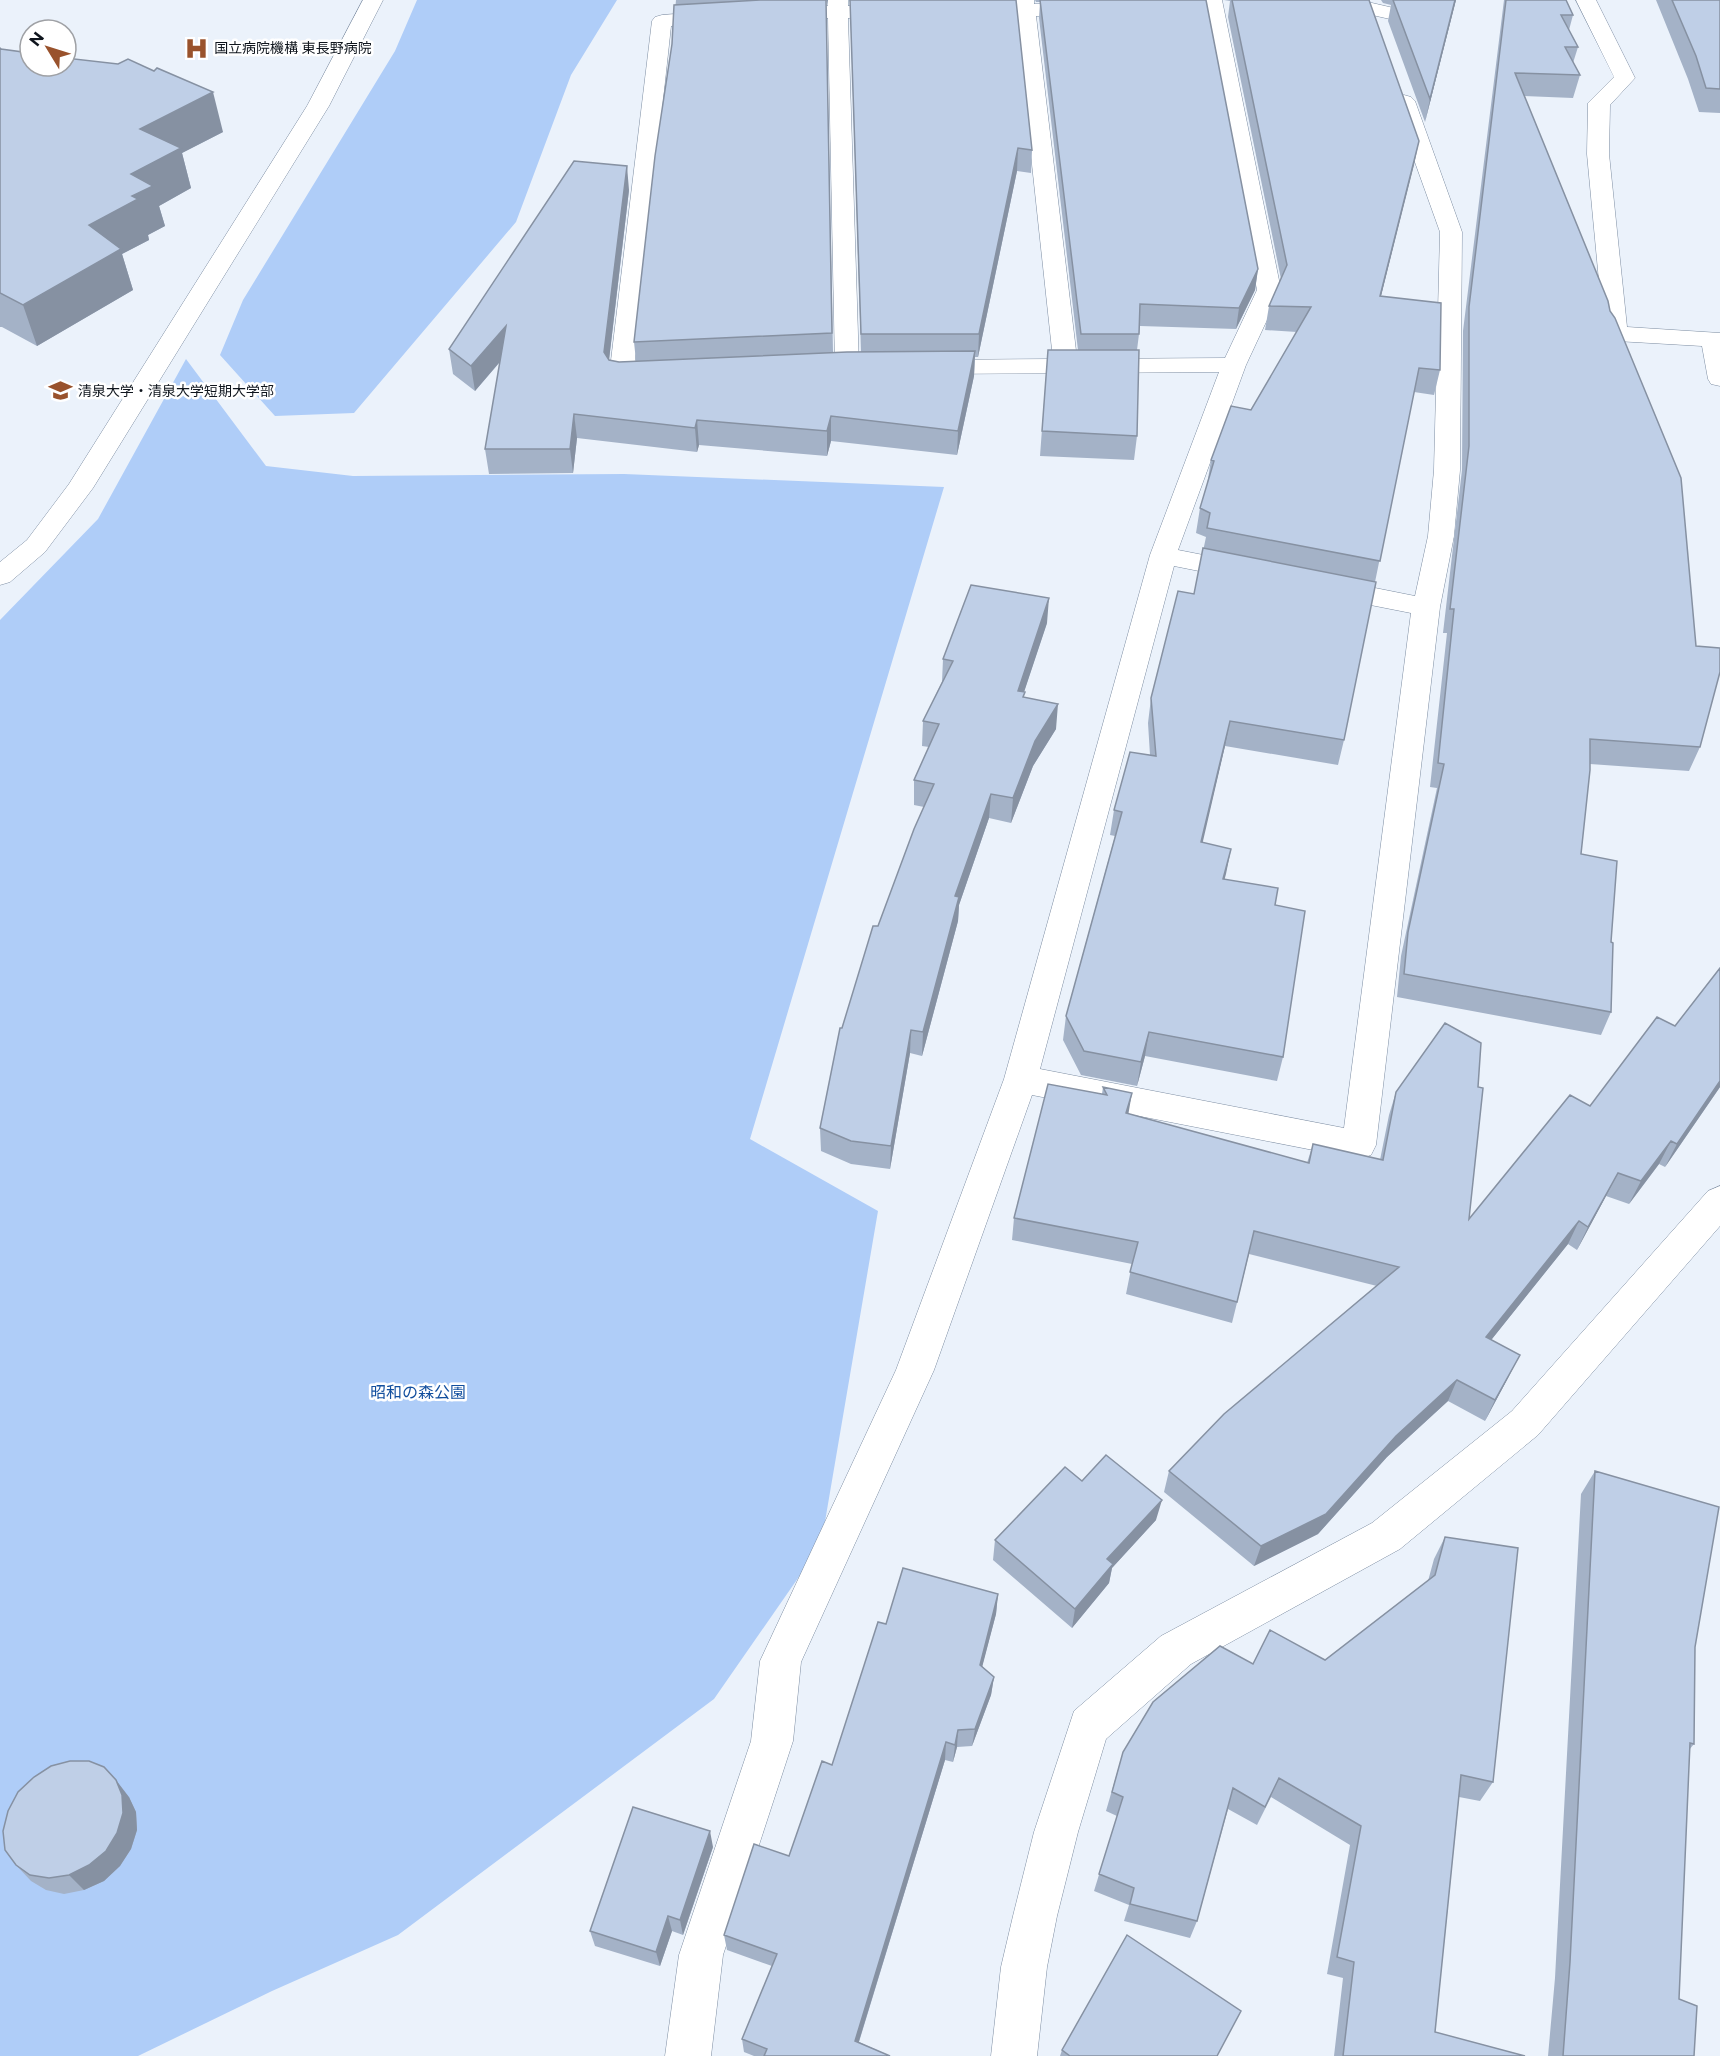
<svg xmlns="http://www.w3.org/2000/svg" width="1720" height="2056" font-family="Montserrat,'Noto Sans JP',sans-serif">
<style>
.green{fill:#afcdf8}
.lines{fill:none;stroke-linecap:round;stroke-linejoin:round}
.minor-casing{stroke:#7d8da2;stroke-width:1}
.tertiary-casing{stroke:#7d8da2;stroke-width:1}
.minor{fill:#fff;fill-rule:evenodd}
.tertiary{fill:#fff;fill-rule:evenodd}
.wall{fill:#a4b2c7}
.shaded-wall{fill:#8691a2}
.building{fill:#bfcfe7;stroke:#8691a2;stroke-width:1.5}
.labels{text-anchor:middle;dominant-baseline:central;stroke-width:5;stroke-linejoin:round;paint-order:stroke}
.far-poi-label{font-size:14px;fill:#0f151d;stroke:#fff;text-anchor:start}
.park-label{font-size:16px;fill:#134f9e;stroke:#fff}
</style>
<rect width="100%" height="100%" fill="#ebf2fb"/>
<path class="green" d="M417,0H617L571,75L516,222L354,413L275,416L220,355L243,300L395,51Z
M186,359L266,466L353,476L624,474L944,487L750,1139L878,1211L821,1545L714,1699L398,1935L272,1991L138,2056H0V620L98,519Z"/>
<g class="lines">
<defs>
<path id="minor" d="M828,0H848V6L894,4L901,6L904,10L901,14L894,16L848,18L859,367L856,372L847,374L838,372L835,367L828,18L781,20L774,18L771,14L774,10L781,8L828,6Z
M1014,0H1034V4H1083L1090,6L1093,10L1090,14L1083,16H1036L1077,359L1225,358L1257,290L1202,0H1222L1281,290L1246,365L1178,550L1254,565L1258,571L1254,577L1244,580L1174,566L1040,1069L1344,1128L1411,613L1330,597L1320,594L1316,588L1320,582L1330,579L1415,596L1428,536L1434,470L1440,232L1393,101L1397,97L1404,95L1411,97L1415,101L1462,232L1460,470L1454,536L1440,607L1376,1145L1371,1155L1359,1159L1032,1095L934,1370L801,1662L793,1741L723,1955L711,2056H665L679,1955L751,1741L760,1661L896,1370L1004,1079L1150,555L1219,372L930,374L921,372L918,367L921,362L930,360L1053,359L1016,16H972L965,14L962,10L965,6L1015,4Z
M1421,0H1449L1446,4L1399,21L1372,15H1326L1319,13L1316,9L1319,5L1326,3H1372L1398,9Z
M1576,0H1596L1635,78L1610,105L1609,154L1627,327L1720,333V386L1711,384L1708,379L1702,346L1616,341L1607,339L1604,334L1587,154L1588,103L1614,77Z
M717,11L724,13L727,17L724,21L671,26L634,369L651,368L660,370L663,375L660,380C645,384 627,386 612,382L609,377L652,21L655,17L662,15Z
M1720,1186V1226L1538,1435L1400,1549L1191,1664L1106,1739L1078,1832L1057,1916L1047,1967L1037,2056H991L1001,1967L1013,1916L1034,1832L1074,1711L1161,1636L1372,1523L1512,1411L1708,1191Z"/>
<path id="tertiary" d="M363,0H383L329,106L93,488L45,552L10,582L0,585V562L27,540L69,484L307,106Z"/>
</defs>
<use href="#minor" class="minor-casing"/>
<use href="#tertiary" class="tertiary-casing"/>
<use href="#minor" class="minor"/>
<use href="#tertiary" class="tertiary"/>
</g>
<path class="wall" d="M676,0H827L826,3L833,352H861L850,2L849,0H1016L1032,150L1031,173L1017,171L978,357H975L974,376L957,455L831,441L827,456L699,445L697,452L577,438L573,473L489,474L485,449L500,362L475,391L453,374L449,349L629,190L609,360L619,362L636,361L634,342L672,44Z
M1035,0H1206L1258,269L1255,290L1236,329L1140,326L1137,350V436L1134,460L1040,456L1046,375L1078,350L1039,18L1040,2H1036Z
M1224,0H1369L1419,141L1381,296L1440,370L1434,395L1414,392L1375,582L1344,740L1338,765L1225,746L1202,842L1225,879L1275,905L1283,1057L1277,1081L1145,1056L1137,1086L1081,1075L1063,1040L1066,1016L1115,836L1110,835L1114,810L1150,755L1148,723L1151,698L1194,594L1206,537L1196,533L1200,508L1207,485L1211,460L1251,410L1297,332L1265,330L1269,306L1281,279L1228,17L1230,1Z
M1381,0H1456L1425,122L1388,21L1391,5L1383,3Z
M1504,0H1566L1573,15L1569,30L1578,47L1573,63L1580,75L1573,98L1524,96L1610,311L1700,747L1689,771L1590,764L1581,854L1611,942V1012L1601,1035L1397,997L1401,956L1437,788L1430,787L1447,633H1443L1462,470L1463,331Z
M1656,0H1720V113L1699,112L1688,79Z
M0,48L223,132L182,153L191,188L159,206L165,226L148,235L149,240L122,254L133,290L37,346L2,327H0Z
M1047,623L1024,692V697L1056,729L1033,766L1011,823L989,818L959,905L958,921L922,1056L910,1053L890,1169L851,1164L821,1151L820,1128L842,1028L878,926L924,807L914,805V780L929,747L922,746L923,721L942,682L943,659Z
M1720,968V1087L1665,1167L1659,1164L1629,1204L1606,1196L1577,1250L1568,1244L1491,1340L1509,1376L1485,1421L1448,1401L1387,1457L1318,1534L1254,1566L1164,1492L1169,1471L1377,1286L1249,1254L1232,1323L1126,1294L1132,1264L1012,1240L1014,1218L1102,1094L1103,1087L1129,1114L1307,1163L1313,1144L1380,1160L1389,1115L1396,1092L1469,1219L1675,1026Z
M1595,1471L1695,1647L1694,1744L1689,1750L1679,1999L1694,2056H1548L1555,1978L1581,1494Z
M1082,1481L1156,1520L1112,1568L1109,1583L1072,1628L993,1560L995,1540Z
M1445,1537L1493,1782L1480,1801L1459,1797L1435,2032L1525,2056H1334L1343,1978L1327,1974L1350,1845L1271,1797L1257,1825L1228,1809L1197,1921L1190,1938L1124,1921L1129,1905L1094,1891L1117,1816L1106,1811L1123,1752L1253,1664L1325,1660L1428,1581L1434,1559Z
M998,1594L996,1614L982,1666L994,1677L991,1695L972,1746L957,1747L953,1762L945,1760L859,2042L890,2056H754L744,2052L742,2039L772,1966L727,1950L724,1935L789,1856L832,1765L886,1624Z
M129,1797L136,1812L137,1830L131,1849L120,1866L104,1881L84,1890L64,1894L46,1890L31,1881L16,1865Z
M713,1847L683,1935L672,1931L660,1966L595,1946L590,1931Z
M1062,2050L1217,2056H1060Z"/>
<path class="shaded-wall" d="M1455,0H1456L1425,122L1430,99Z
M213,92L223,132L182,153L191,188L159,206L165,226L148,235L149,240L122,254L133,290L37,346L23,305L89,225L132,196L131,174L140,129Z
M1419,141L1414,165L1375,320L1380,296Z
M1018,148L1017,171L978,357L979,334Z
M627,166L629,190L607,377L604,352Z
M1258,269L1255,290L1236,329L1239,308Z
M506,326L509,351L475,391L471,366Z
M975,351L974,376L957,455L958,431Z
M574,414L577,438L573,473L570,449Z
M831,416V441L827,456V431Z
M697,420L699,445L697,452L695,428Z
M1049,598L1047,623L1016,716L1018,691Z
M1058,704L1056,729L1033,766L1011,823L1013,798L1035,741Z
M1230,721L1225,746L1197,867L1201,842Z
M991,794L989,818L959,905L958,921L922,1056L923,1032L955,896Z
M1231,849L1226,874L1218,903L1223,879Z
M911,1030L910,1053L890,1169L891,1146Z
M1149,1032L1145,1056L1137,1086L1141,1062Z
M1720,1081V1087L1665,1167L1677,1144Z
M1132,1093L1128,1116L1126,1113Z
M1671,1141L1659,1164L1629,1204L1641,1181Z
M1618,1173L1606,1196L1577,1250L1588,1227Z
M1579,1221L1568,1244L1476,1359L1486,1337Z
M1520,1355L1509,1376L1485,1421L1495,1400Z
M1457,1380L1448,1401L1387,1457L1318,1534L1254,1566L1261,1546L1396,1436Z
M1162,1500L1156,1520L1112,1568L1109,1583L1072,1628L1075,1609L1107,1559Z
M998,1594L996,1614L978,1683L980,1665Z
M994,1677L991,1695L972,1746L975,1729Z
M958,1730L957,1747L953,1762L955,1745Z
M946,1742L945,1760L855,2054V2041Z
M116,1780L129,1797L136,1812L137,1830L131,1849L120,1866L104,1881L84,1890L69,1875Z
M710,1831L713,1847L683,1935L680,1920Z
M668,1916L672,1931L660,1966L656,1952Z"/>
<path class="building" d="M760,0H826L832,333L634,342L655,156L672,44L674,5Z
M850,0H1016L1032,150L1018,148L979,334H861Z
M1040,0H1206L1258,269L1239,308L1140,304L1139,334H1081Z
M1232,0H1369L1419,141L1380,296L1441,303L1440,370L1419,368L1380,561L1207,528L1210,513L1200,508L1214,461L1211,460L1231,406L1251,410L1311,307L1269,306L1287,265Z
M1393,0H1455L1430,99Z
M1506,0H1566L1573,15H1561L1578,47H1565L1580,75L1515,73L1608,301L1610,311L1615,318L1681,478L1696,646L1720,648V672L1700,747L1590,739V770L1581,854L1617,861L1611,942L1613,943L1611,1012L1404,974L1408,932L1444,764L1438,763L1454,609H1450L1469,446V307Z
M1672,0H1720V89L1706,88L1696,56Z
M0,48L1,49L30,53V66H66V58L118,64L128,59L154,71L157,68L213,92L140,129L181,148L131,174L153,186L132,196L138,199L89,225L121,249L23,305L0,293Z
M574,161L627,166L604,352L609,360L619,362L847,352L975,351L958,431L831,416L827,431L697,420L695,428L574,414L570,449H485L506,326L471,366L449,349Z
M1048,350H1139L1137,436L1042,431Z
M1203,548L1376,582L1344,740L1230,721L1201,842L1231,849L1223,879L1278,888L1275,905L1305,911L1283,1057L1149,1032L1141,1062L1084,1051L1066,1016L1122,812L1114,810L1130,752L1156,756L1151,698L1178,591L1194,594Z
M971,585L1049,598L1018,691L1025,692L1023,697L1058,704L1035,741L1013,798L991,794L955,896L959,897L923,1032L911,1030L891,1146L851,1141L820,1128L840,1028H842L873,926H878L914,829L934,784L914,780L939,724L923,721L953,661L943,659Z
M1720,968V1081L1677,1144L1671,1141L1641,1181L1618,1173L1588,1227L1579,1221L1486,1337L1520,1355L1495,1400L1457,1380L1396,1436L1326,1514L1261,1546L1169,1471L1224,1414L1399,1267L1254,1231L1237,1302L1130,1272L1138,1242L1014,1218L1048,1084L1107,1095L1103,1087L1132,1093L1126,1113L1309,1163L1313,1144L1383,1160L1396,1092L1445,1023L1481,1043L1478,1087L1483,1088L1469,1219L1570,1095L1590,1106L1657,1017L1675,1026Z
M1106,1455L1162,1500L1107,1559L1113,1564L1075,1609L995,1540L1065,1467L1082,1481Z
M1595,1471L1719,1507L1695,1647L1694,1744L1690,1743L1679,1999L1697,2006L1694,2056H1563L1570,1962Z
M1445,1537L1518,1548L1493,1782L1461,1775L1435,2032L1525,2056H1343L1354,1962L1337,1957L1361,1826L1279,1778L1265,1807L1233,1788L1197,1921L1130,1904L1134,1888L1099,1874L1123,1797L1112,1792L1123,1752L1153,1702L1220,1646L1253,1664L1270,1630L1325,1660L1435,1575Z
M903,1568L998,1594L980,1665L994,1677L975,1729L958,1730L955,1745L946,1742L855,2041L890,2056H764L767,2049L742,2039L777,1954L724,1935L754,1844L789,1856L822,1761L832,1765L878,1622L886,1624Z
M70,1761H89L104,1767L116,1780L122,1795L123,1813L117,1833L106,1851L89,1865L69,1875L49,1878L30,1875L16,1865L5,1850L3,1831L8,1811L18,1792L34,1777L51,1766Z
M633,1807L710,1831L680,1920L668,1916L656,1952L590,1931Z
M1127,1935L1241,2011L1217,2056H1070L1062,2050Z"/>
<defs>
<symbol id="hospital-bare" viewBox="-9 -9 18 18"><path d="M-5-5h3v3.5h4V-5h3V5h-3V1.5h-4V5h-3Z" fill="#99522c" stroke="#fff" stroke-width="2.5" paint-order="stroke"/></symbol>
<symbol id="university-bare" viewBox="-9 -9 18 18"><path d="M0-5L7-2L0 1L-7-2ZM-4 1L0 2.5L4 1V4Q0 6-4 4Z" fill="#99522c" stroke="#fff" stroke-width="2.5" paint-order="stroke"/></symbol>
</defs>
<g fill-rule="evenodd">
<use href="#hospital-bare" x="180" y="32" width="33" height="33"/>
<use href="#university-bare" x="44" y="374" width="33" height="33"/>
</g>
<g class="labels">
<g class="far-poi-label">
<text x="214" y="48">国立病院機構 東長野病院</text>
<text x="78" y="391">清泉大学・清泉大学短期大学部</text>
</g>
<g class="park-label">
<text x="418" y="1392">昭和の森公園</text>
</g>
</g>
<g transform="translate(48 48) rotate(308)"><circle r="28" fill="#ffffff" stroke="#9fa1a5" stroke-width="1.5"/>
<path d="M0-4.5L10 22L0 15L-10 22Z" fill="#99522c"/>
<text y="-9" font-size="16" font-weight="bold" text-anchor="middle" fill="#0f151d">N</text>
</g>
</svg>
